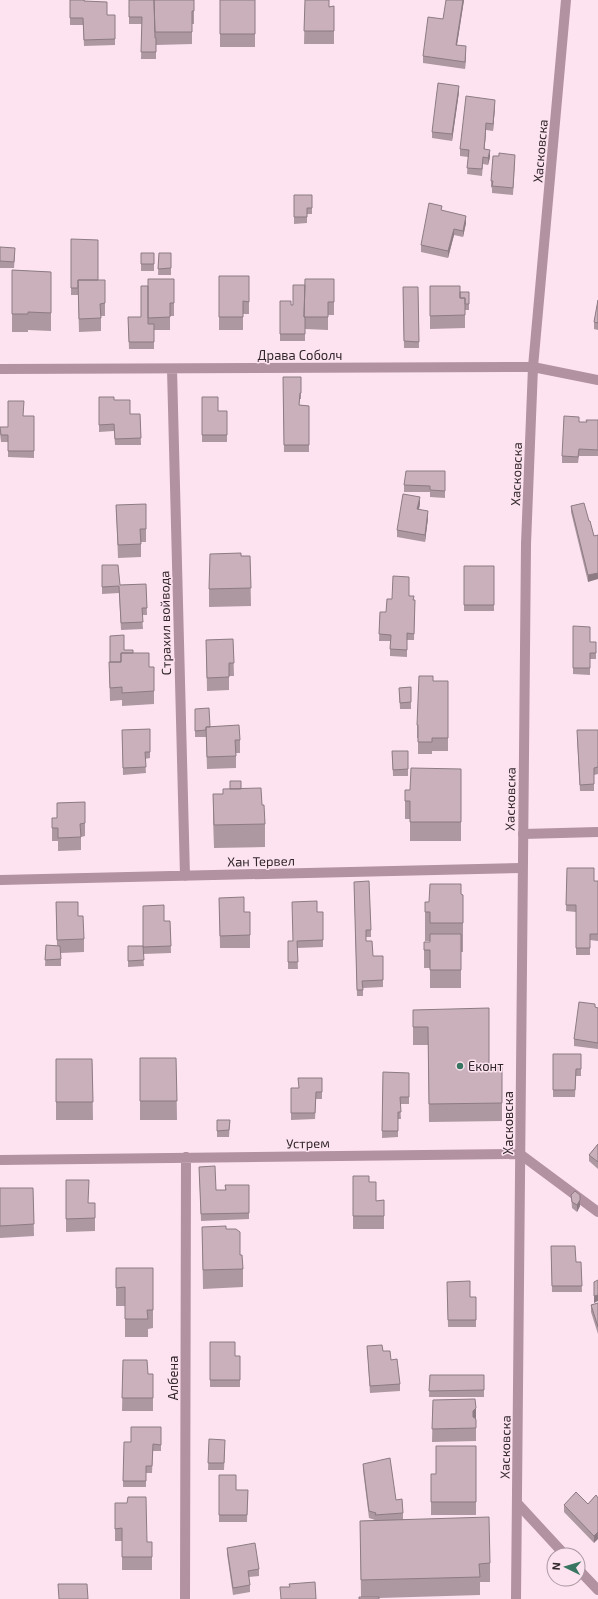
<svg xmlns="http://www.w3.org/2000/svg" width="598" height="1599" font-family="'Exo 2',sans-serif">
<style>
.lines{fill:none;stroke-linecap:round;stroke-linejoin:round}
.minor{stroke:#b291a1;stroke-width:10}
.tertiary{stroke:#b291a1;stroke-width:10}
.wall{fill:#ad97a1}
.shaded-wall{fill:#8d7b83}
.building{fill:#c9b0bb;stroke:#8d7b83}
.poi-dot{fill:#397661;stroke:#fde3ef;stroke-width:1.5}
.labels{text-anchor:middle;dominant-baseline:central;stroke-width:3;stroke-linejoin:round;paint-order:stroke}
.street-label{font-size:13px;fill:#31272b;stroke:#fde3ef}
.poi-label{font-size:13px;fill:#31272b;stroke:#fde3ef;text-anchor:start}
</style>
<rect width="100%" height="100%" fill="#fde3ef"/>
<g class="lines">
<path class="minor" d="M0,369L533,367L598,380
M172,369L185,876
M523,834L598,832
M0,880L522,868
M0,1160L520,1154L598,1212
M517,1503L565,1555
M578,1569L598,1590
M185,1599L186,1157"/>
<path class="tertiary" d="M516,1599L526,544L533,367L566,0"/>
</g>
<path class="wall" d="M70,0H85L84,1L107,15H115V45L84,46L83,25H70Z
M129,0H194V24H192V44L156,45V59H141L142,24H129Z
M220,0H255V47H220Z
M305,0L329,7L334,6V44H304Z
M464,0L457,45L466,53L465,69L423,63V56L443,19Z
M459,92L452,141L432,138V132Z
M495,106L493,131L486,130L485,144L484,149L490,157L488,165L483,164L482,176L467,174L468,157L460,156V149Z
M515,161L513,195L492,193V188L491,187V181Z
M294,195H312V214H307V223L294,224Z
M442,211L466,223L463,237L454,235L448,258L421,252V245Z
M71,239L98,280H105V316H101V331L79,332L78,293V295H71Z
M0,247L15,255L14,268H0Z
M154,253V271H141V264Z
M159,253H171V275H158Z
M12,270L51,272V331L28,330V332H12Z
M219,276H249V314H243V330H219Z
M174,279V316H170V330H154V349H129L128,317H141L148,286Z
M334,279V315H328V330L305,329V341H280V301L291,305H293L305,285Z
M430,286L460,292H469V310H465V328L430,329Z
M403,287H418L419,348H404Z
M598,300V330L594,329V322Z
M283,377H301V399H300L299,405L309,406V452H284Z
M99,397L114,400L130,414H140L141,445H115L114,431L99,432Z
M202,397L218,411H227V442H202Z
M23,416H34V458L8,457V442H1L0,433L8,427Z
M598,420V456H579L578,463H562V456L579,422H586Z
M445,471V498L430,497V492H404V485Z
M420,504L419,510L428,518L425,542L397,537V530Z
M116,505L146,529V542H141V557L118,558Z
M571,506L589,521L594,536L588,582L571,512Z
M241,556H250L251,606L209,607V589Z
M102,565L120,585L146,584L147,615H142L143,629L121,630L119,593L102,594Z
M464,566H494V611H464Z
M409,596L414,600H415L414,640H407V657L390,656V641H379L380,612H386L392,599Z
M573,626L590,642H596V659H590V675L573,674Z
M233,639L234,676H229V690L207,691L206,640Z
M124,650L133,653L149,667L154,691V704L122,706V700L110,701L109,662H110Z
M433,681H448V751H432V754H418V738H417V725Z
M411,687V709H400L399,688Z
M195,709L210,727L240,740V753H236V768L207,769L206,737H195Z
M150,729V758L145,759L146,773L123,775L122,730Z
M598,730V774L594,775V791H580L577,737Z
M392,751H408V776H393Z
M461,769V841H410V819H405V801L410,790Z
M241,789L262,805L265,824V847L214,848L213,817V794H223Z
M85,802V836L81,837V850L58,851V841H52V818H57V803Z
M567,868L594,881H598V941L590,940V955H576V912L566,911Z
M354,882L371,930V937H366V941L373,956H383V987L363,988V996H357Z
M461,894L463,895V952H461V988H430V968H424V942H430V941H425V912L429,902Z
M219,898L244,912H250V948H220Z
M56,902L78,916L84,939V952L61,953V966H45L46,945L57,946Z
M143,906L164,921H170L171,953L143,954L144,966L128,967V946H143Z
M317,912H323V947L297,948L298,969H288V941H293Z
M595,1007L598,1008V1049L574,1046V1039Z
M413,1010L489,1067H502V1121L429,1122L428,1045H413Z
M553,1054H581V1076H576L575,1097H553Z
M140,1058H176L177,1120H140Z
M56,1059H92L93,1120H56Z
M383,1072L409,1073V1104H400L401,1119H398V1137L382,1138Z
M322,1078V1099H316L315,1119L291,1120V1088H298Z
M217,1120H230L229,1137H217Z
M598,1144V1169L589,1161V1155Z
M199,1167L216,1190H225V1185H249V1219L201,1221Z
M353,1176L369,1182L376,1201L384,1200V1229H353Z
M66,1180L88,1203H95V1231L66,1232Z
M0,1188H33L34,1236L0,1238Z
M571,1195L580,1201V1206L577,1212L572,1208Z
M202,1227L226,1229L240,1255L243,1269V1287L203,1289Z
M551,1246L576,1262H581L582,1292H552Z
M116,1268H153V1328L148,1329V1337H125V1306H116Z
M447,1282L470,1297H476V1327H448Z
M598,1303V1334L591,1312V1305Z
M210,1342L235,1356H240V1387H210Z
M367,1346L383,1351L391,1360L400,1384V1391L370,1393Z
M123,1360L148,1374H153V1411H122Z
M430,1375H484V1397H429Z
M433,1400L476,1420V1441L432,1442Z
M161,1427V1451H153L152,1473H146V1487H123V1481L131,1442Z
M209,1439L225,1447L224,1470H208Z
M476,1446V1515H431V1474H436Z
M363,1464L396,1500L403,1513V1519L490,1563V1582H480V1595L379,1598L361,1597L360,1521L375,1520L369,1518L363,1470Z
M219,1475L236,1490H248L247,1522H219Z
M596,1495L594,1543L564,1512V1505L588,1504Z
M115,1503L147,1542H152V1570H122V1541H115Z
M227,1548L259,1569V1576L249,1577L250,1585V1592L233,1595L227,1554Z"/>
<path class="shaded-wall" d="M463,0H464L456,51V45Z
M466,46V53L465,69V62Z
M459,86V92L452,141V134Z
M495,100V106L493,131V124Z
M486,123V130L484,156V149Z
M490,150V157L488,165V158Z
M466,216V223L463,237V231Z
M454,229V235L448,258V251Z
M420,497V504L417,516V509Z
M428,511V518L425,542V535Z
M598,573V579L588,582V575Z
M580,1195V1206L577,1212V1205Z
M598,1295V1301L594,1303V1296Z
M476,1408V1420L473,1424V1430V1411Z
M598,1532V1539L594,1543V1536Z"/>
<path class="building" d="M70,0H84V1L107,2V15H115V39L84,40L83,18H70Z
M129,0H154L155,38H156V52H141L142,17H129Z
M154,0H194V11H192V32H155Z
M220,0H255V34H220Z
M305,0H329V7L334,6V31H304Z
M446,0H463L456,45L466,46L465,62L423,56L428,17L443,19Z
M438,83L459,86L452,134L432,132Z
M466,96L495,100L493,124L486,123L485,138L484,149L490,150L488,158L483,157L482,169L467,168L469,150L460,149Z
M499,153L515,155L513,188L492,186L493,181H491L493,156H499Z
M294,195H312V208H307V217H294Z
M429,203L442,206L441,210L466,216L463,231L454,229L448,251L421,245Z
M71,239L98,240V280H78V288H71Z
M0,247L15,248L14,262L0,261Z
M141,253H154V264H141Z
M159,253H171V268L158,269Z
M12,270L51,272V313L28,312V314H12Z
M219,276H249V302L243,301V317H219Z
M148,279H174V303H170V317L148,318Z
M305,279H334V302H328V317H304Z
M78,280H105V303L100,304L101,318L79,319Z
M293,285H305L304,317H305V334H280V301H291V305H293Z
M141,286H148V324H154V342H129L128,317H141Z
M430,286H460V298H465V315L430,316Z
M403,287H418L419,342L404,341Z
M460,292H469V304H465V298H460Z
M598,300V323L594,322Z
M283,377H301V393H300L299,405L309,406V445H284Z
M99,397H114V400H130V414H140L141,438L115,439L114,424L99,425Z
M202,397H218V411H227V435H202Z
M8,401H24L23,416H34V451H8V435H1L0,427H8Z
M564,416L579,417V422H587L586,420H598V450L579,449L578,457L562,456Z
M406,471H445V491L430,490V486L404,485Z
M403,494L420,497L417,509L428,511L425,535L397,530Z
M584,503L589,521H590L594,536L598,535V573L588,575L571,506Z
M146,504V529H140L141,544L118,545L116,505Z
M241,553V556H250L251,588L209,589L210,554Z
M102,565H118L120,585L146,584L147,608H142L143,622L121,623L119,586L102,587Z
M464,566H494V605H464Z
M393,576L409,577V596H414L413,600H415L414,634L407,633V650L390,649L391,635L379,634L380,612H386L387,599H392Z
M573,626L590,627V642H596V653H590V668H573Z
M124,635V650H133V653H121V662H110V636Z
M233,639L234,663H229V677L207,678L206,640Z
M121,653H149V667H154V691L122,693V687L110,688L109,662H121Z
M419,676H433V681H448V738H432V742H418V725H417Z
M411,687V702L400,703L399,688Z
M209,708L210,727H206V730L195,731V709Z
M239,725L240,740H235L236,756L207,757L206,727Z
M150,729V752H145L146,767L123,768L122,730Z
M577,730H598V767L594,768V784L580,785Z
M392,751H408V769L393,770Z
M411,768L461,769V822H410V801H405V790H410Z
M230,781H241V789H230Z
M261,788L262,805H264L265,824L214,825L213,794H223V789Z
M85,802V823L80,824L81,837L58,838V828H52V818H57V803Z
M567,868H594V881H598V934H590V948H576V905H566Z
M369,881L371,930H366V941H372L373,956H383V980L362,981L363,990H357L354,882Z
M430,884H461V894L463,895V923H430V912H425V902H429Z
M244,897V912H250V935L220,936L219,898Z
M317,901V912H323V940L297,941L298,962H288V941H293L292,902Z
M56,902H78V916H83L84,939L57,940Z
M164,905V921H170L171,946L143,947V906Z
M430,934H461V970H430V950H424V942H430Z
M46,945L60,946L61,959L45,960Z
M128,946H143L144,960L128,961Z
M579,1002L595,1004V1007L598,1008V1043L574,1039Z
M489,1008V1067H502V1103L429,1104L428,1027H413V1010Z
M553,1054H581V1069H576L575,1090H553Z
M140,1058H176L177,1101H140Z
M56,1059H92L93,1102H56Z
M383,1072L409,1073V1097H400L401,1112H398V1131H382Z
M298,1078H322V1092H316L315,1113H291V1088H299Z
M217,1120H230L229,1130L217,1131Z
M598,1144V1162L589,1155Z
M215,1166L216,1190H226L225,1185H249V1213L201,1214L199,1167Z
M353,1176H369V1182H376V1201L384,1200V1216H353Z
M66,1180H89L88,1203H95V1218L66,1219Z
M0,1188H33L34,1224L0,1226Z
M575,1191L580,1195V1200L577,1205L572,1202L571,1195Z
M226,1226V1229H236L240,1232V1255H242L243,1269L203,1270L202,1227Z
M551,1246H575L576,1262H581L582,1286H552Z
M116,1268H153V1310H147L148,1319H125V1287L116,1288Z
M598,1280V1295L594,1296V1282Z
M470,1281V1297H476V1320H448L447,1282Z
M598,1303V1327L591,1305Z
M210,1342H235V1356H240V1380H210Z
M382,1345L383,1351H390L391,1360L397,1359L400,1384L370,1386L367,1346Z
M123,1360H147L148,1374H153V1398H122Z
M430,1375H484V1390L429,1391Z
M475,1399L476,1408L473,1411V1417L475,1418L476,1420V1428L432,1429L433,1400Z
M131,1427H161V1445L153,1444L152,1466H146V1481H123L124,1442H131Z
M209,1439L225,1440L224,1463H208Z
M436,1446H476V1502H431V1474H436Z
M390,1458L396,1500L402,1499L403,1513L375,1515L376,1513L369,1511L363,1464Z
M219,1475H236V1490H248L247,1515H219Z
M576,1492L588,1504L596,1495L598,1498V1532L594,1536L564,1505Z
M128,1497H146L147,1542H152V1557H122V1528L115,1529V1503H127Z
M489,1517L490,1563L479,1564L480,1577L361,1580L360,1521Z
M255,1543L259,1569L248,1571L250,1585L233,1588L227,1548Z
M315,1582L316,1599H281L280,1587H290L289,1584Z
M58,1584H87L88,1599H59Z
M359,1597H379V1599H359Z"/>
<circle class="poi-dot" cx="460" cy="1066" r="4"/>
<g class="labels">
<g class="street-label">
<text transform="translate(540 151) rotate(-85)">Хасковска</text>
<text x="300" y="355">Драва Соболч</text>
<text transform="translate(516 474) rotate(-88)">Хасковска</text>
<text transform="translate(165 623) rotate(-91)">Страхил войвода</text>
<text transform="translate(510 799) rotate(-89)">Хасковска</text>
<text transform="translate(261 861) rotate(-1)">Хан Тервел</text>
<text transform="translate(508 1123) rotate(-90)">Хасковска</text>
<text transform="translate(308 1143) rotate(-1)">Устрем</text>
<text transform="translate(173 1378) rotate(-90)">Албена</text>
<text transform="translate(505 1447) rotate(-89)">Хасковска</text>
</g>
<g class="poi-label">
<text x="468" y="1066">Еконт</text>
</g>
</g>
<g transform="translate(566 1567) rotate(275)"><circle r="19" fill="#fde3ef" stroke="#ab98a1"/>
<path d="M0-3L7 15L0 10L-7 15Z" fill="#397661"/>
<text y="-6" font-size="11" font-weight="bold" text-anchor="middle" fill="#31272b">N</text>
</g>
</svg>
